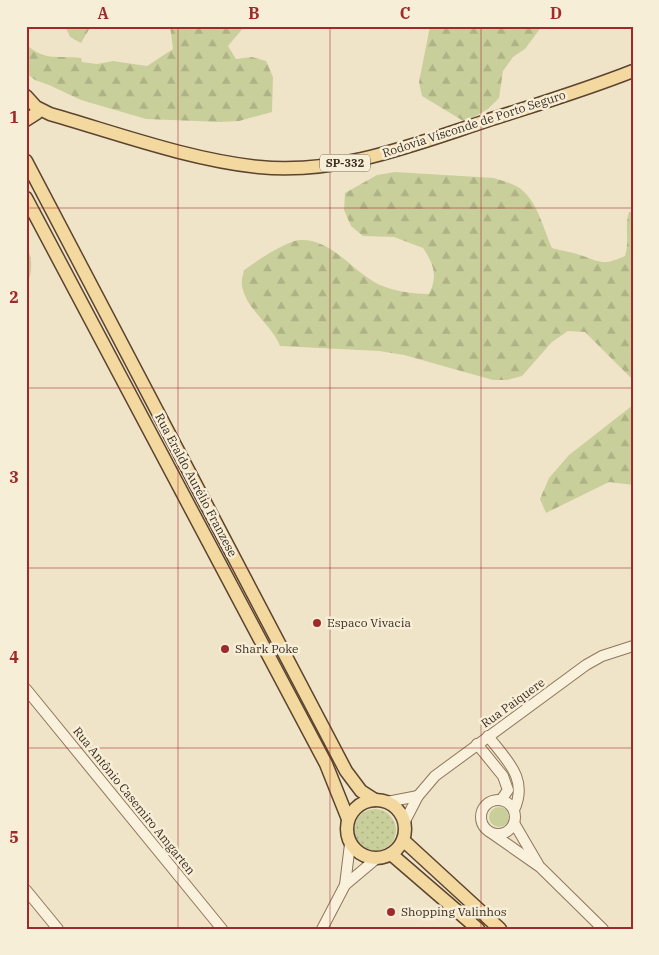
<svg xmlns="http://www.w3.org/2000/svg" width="659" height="955" font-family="'IBM Plex Serif',serif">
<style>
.grass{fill:url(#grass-dots)}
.forest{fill:url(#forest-firs)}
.garden{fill:#c9cf9b}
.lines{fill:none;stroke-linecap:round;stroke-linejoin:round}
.minor-casing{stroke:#8d765c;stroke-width:12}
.major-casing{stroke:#5b4430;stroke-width:15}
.minor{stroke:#faf1dc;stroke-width:10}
.major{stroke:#f3d9a0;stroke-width:12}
.grid{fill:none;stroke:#9e2a2b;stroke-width:1;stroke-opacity:0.55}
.poi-dot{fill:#9e2a2b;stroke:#f7eed8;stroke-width:2}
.labels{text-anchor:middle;stroke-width:5;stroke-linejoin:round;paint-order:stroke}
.shield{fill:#f7eed8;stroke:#756857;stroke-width:1}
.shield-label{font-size:11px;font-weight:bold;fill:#3d2e20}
.street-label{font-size:12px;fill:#3d2e20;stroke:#f7eed8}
.poi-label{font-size:12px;fill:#3d2e20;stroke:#f7eed8;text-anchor:start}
.neatline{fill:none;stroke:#9e2a2b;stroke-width:2}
.grid-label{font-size:16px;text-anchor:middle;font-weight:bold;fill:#9e2a2b}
</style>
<defs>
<pattern id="grass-dots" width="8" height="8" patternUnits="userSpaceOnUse" patternTransform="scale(1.25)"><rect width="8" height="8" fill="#c9cf9b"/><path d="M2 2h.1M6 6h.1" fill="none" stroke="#aeb285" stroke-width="1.8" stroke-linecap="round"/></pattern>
<pattern id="forest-firs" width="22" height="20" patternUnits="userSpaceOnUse" patternTransform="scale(1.25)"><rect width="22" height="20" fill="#c9cf9b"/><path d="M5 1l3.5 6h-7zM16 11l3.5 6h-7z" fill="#aeb285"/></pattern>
</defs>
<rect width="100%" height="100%" fill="#f0e4c8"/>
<circle class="grass" cx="375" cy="830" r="21"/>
<g class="forest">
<path d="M 65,26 L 91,26 L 81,43 L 70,37 Z"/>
<path d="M 170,26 L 245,26 L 228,46 L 236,59 L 252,57 L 266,61 L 273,77 L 272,112 L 239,121 L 221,122 L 146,119 L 81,100 L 49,85 L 35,80 L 26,73 L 26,44 C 45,62 57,55 81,58 L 82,62 L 97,64 L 113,61 L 147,66 L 173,49 Z"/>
<path d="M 430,26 L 542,26 L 525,49 L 513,57 L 503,71 L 499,98 L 488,109 L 465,122 L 422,96 L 419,82 Z"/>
<path d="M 395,172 L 494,178 C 503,181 516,184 523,191 C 538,204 544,230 552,248 C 562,251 573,252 583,256 C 602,263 605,265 625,256 C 630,239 624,229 629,212 L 633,212 L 633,380 L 585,332 L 568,331 L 552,342 L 522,376 L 507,380 L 493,380 L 404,355 L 379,351 L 280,346 C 272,324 246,310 242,286 C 241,281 243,275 244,270 C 255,262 287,240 301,240 C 332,239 354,273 380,285 C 394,291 413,294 429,294 C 438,275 434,265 423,248 L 394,237 L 363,236 L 351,226 L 344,210 L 345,193 L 377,175 Z"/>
<path d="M 26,244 C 33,260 33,272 26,287 Z"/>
<path d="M 633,405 L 633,485 L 609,482 L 546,513 L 540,499 L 549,478 L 569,455 Z"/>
</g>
<circle class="garden" cx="499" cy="817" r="10"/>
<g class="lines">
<g class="minor-casing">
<g id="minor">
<path d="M 26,689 L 222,929"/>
<path d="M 488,736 C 506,760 529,778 514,810"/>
<path d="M 477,744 L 503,776 L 508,790 L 501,800"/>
<circle cx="498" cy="817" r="17"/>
<path d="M 387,802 L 418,796"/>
<path d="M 404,823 L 418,796 L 435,776 L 586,665 L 602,656 L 633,646"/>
<path d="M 514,823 L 538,864"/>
<path d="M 490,832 L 540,867 L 603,929"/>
<path d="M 345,885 L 376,859"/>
<path d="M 26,890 L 58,929"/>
<path d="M 322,929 L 345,885 L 350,844"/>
</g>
</g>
<g class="major-casing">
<g id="major">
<path d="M 26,96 L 36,107 L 50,114 C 116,133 190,160 259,167 C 337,175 413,145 486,121 C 535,105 585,90 633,71"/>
<path d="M 26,120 L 37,113"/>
<path d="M 26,161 L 346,771 L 361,791 L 375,800"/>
<path d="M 26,198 L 326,764 L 348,819"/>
<circle cx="376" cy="829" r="29"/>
<path d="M 403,840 L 500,929"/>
<path d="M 391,854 L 478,929"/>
</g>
</g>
<use href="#minor" class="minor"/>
<use href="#major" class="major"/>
</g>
<path class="grid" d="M 178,26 L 178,929M 330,26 L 330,929M 481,26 L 481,929M 26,208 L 633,208M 26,388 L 633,388M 26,568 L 633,568M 26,748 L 633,748"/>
<g class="poi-dot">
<circle cx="317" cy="623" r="5"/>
<circle cx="225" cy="649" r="5"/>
<circle cx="391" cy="912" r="5"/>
</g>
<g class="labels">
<rect class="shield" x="320" y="154.5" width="50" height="17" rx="4"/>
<g class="shield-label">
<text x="345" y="167">SP-332</text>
</g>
<g class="street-label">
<text transform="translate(474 124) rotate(-18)" y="4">Rodovia Visconde de Porto Seguro</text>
<text transform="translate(196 485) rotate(62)" y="4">Rua Eraldo Aurélio Franzese</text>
<text transform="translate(513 703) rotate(-36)" y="4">Rua Paiquere</text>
<text transform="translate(134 801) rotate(51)" y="4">Rua Antônio Casemiro Amgarten</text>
</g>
<g class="poi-label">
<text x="327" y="627">Espaco Vivacia</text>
<text x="235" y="653">Shark Poke</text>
<text x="401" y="916">Shopping Valinhos</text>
</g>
</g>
<rect width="659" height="955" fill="none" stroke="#f7eed8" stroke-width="55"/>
<rect x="28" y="28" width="604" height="900" class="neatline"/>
<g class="grid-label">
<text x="103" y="19">A</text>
<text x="254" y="19">B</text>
<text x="405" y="19">C</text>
<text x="556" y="19">D</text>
<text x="14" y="123">1</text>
<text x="14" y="303">2</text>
<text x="14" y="483">3</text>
<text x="14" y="663">4</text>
<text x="14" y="843">5</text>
</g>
</svg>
